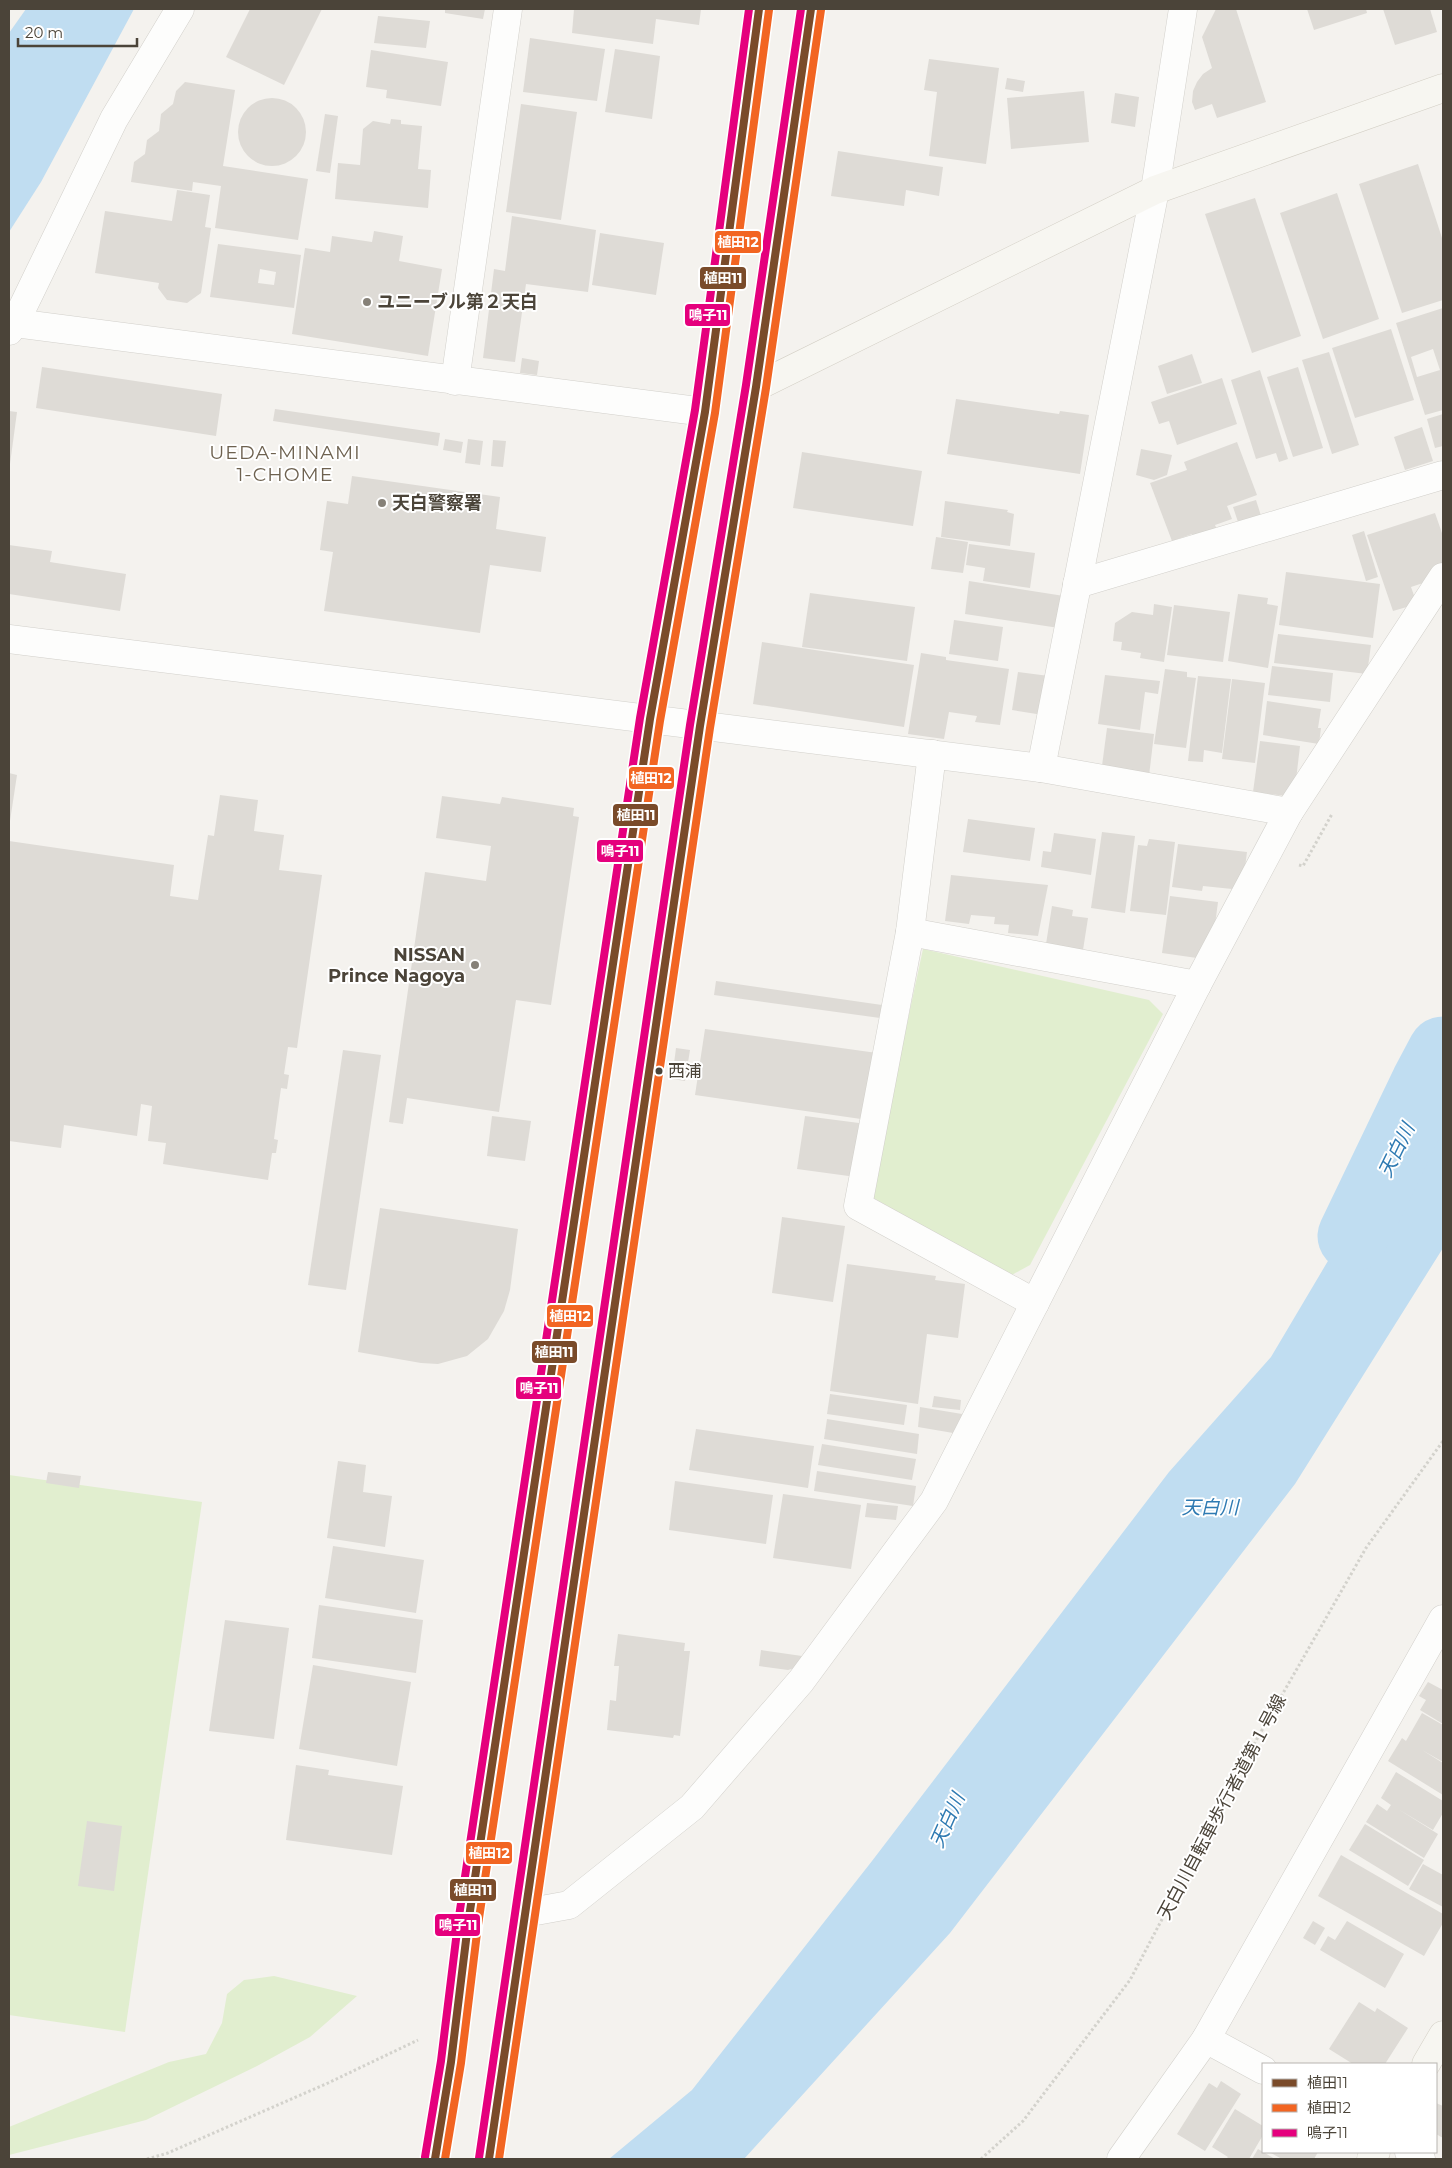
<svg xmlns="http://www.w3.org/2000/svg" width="1452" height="2168" font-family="Montserrat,'Noto Sans JP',sans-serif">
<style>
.green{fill:#e1eecf}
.water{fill:#c0ddf1}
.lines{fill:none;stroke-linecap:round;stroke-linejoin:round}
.river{stroke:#c0ddf1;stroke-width:71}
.building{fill:#dedbd6;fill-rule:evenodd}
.street-casing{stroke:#d2d0cb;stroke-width:29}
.secondary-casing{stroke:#d3cfc5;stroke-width:29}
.primary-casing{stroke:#d6cebb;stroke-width:29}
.path{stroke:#d3d2cc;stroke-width:3;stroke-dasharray:2.5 2.5;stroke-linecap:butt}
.street{stroke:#fdfdfc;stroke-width:28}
.secondary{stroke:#f7f6f1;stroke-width:28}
.primary{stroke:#f2efe6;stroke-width:28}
.bus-1-casing{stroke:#fff;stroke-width:11}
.bus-2-casing{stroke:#fff;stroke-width:11}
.bus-3-casing{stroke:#fff;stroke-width:11}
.bus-1{stroke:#7a4b2a;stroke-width:8}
.bus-2{stroke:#f26522;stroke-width:8}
.bus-3{stroke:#e5007d;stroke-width:8}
.poi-dot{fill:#868178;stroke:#fff;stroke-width:2}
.bus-dot{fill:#4b4439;stroke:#fff;stroke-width:2}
.labels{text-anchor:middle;stroke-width:4;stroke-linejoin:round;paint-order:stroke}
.bus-label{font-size:17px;fill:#4b4439;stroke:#fff;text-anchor:start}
.poi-label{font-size:18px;font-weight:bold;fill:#4b4439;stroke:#fff;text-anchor:start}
.street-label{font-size:18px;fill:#4b4439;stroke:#fff}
.neighbourhood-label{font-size:19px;letter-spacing:1px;fill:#6e6250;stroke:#fff}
.water-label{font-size:19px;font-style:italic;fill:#2e7ab2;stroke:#fff}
.line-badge{stroke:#fff;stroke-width:2}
.badge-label{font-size:14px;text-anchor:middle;font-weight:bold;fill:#fff}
</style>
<rect width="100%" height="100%" fill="#f4f2ee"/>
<g class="green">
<path d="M 923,949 L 1149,1000 L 1163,1014 L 1030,1265 L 1010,1276 L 870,1196 Z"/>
<path d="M 9,1475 L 202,1502 L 125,2032 L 9,2015 Z"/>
<path d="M 274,1976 L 357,1996 L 310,2037 L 257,2066 L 146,2120 L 9,2155 L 9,2127 L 169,2062 L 206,2054 L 222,2023 L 227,1994 L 244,1980 Z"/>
</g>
<g class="water">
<path d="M 26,9 L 134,9 L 41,182 L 9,232 L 9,33 Z"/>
<path d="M 1443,1067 L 1443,1248 L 1295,1484 L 950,1933 L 744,2159 L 609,2159 L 692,2090 L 872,1861 L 1169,1472 L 1271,1357 Z"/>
</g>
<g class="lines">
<path class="river" d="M 1353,1236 L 1426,1084 L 1443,1052"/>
</g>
<g class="building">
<path d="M 250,9 L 322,9 L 284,85 L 226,57 Z"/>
<path d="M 445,9 L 485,9 L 483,19 L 445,13 Z"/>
<path d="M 574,9 L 701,9 L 699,25 L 656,19 L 653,44 L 572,33 Z"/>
<path d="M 1216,9 L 1236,9 L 1266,102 L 1217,118 L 1212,104 L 1195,110 L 1192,102 L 1193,91 L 1197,82 L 1203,74 L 1212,68 L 1202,37 Z"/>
<path d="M 1307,9 L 1366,9 L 1367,13 L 1314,30 Z"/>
<path d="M 1383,9 L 1430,9 L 1437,32 L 1395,45 Z"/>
<path d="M 378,16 L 430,21 L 426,48 L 374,43 Z"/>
<path d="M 530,38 L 605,49 L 597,101 L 523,92 Z"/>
<path d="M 615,49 L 660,56 L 652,119 L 605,112 Z"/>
<path d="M 371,50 L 448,62 L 441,106 L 386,98 L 387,90 L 366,87 Z"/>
<path d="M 929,59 L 999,68 L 986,164 L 929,156 L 937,92 L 924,90 Z"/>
<path d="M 1007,78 L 1025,81 L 1023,92 L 1005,89 Z"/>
<path d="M 185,82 L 235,90 L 223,166 L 308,179 L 298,240 L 215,228 L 221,186 L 193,182 L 192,191 L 131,182 L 134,162 L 145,154 L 147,140 L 159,131 L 161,114 L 173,104 L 176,91 Z"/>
<path d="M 1084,91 L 1089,142 L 1011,149 L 1007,98 Z"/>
<path d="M 1115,93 L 1139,97 L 1135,127 L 1111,123 Z"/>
<circle cx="272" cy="132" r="34"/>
<path d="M 521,104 L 577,112 L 561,220 L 506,212 Z"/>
<path d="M 325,114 L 338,116 L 330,173 L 316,171 Z"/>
<path d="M 391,119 L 401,120 L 401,124 L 422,126 L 418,169 L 431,170 L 428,208 L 335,199 L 338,163 L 360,165 L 363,129 L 373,121 L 390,124 Z"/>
<path d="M 838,151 L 943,167 L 939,196 L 906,190 L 904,206 L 831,196 Z"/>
<path d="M 1418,164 L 1443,241 L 1443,300 L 1402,313 L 1359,184 Z"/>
<path d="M 177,190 L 210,195 L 205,227 L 211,228 L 201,293 L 187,303 L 167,300 L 158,288 L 159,283 L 95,273 L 105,211 L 172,221 Z"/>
<path d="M 1337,193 L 1379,319 L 1323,339 L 1280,213 Z"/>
<path d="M 1255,198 L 1301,336 L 1252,353 L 1205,214 Z"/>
<path d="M 512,216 L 596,230 L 588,292 L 526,284 L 515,362 L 483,358 L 494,269 L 505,271 Z"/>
<path d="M 374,231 L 403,236 L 399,261 L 442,269 L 428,356 L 292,334 L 305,248 L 330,252 L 332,236 L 372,242 Z"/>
<path d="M 600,233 L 664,243 L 656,295 L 592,285 Z"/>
<path d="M 218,244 L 301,255 L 294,308 L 210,297 ZM 260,269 L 276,272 L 274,285 L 258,283 Z"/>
<path d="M 1443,308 L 1443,410 L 1425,415 L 1396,323 ZM 1433,349 L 1440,370 L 1417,377 L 1411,357 Z"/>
<path d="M 1391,329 L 1414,400 L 1355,418 L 1332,348 Z"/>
<path d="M 1329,352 L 1359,445 L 1332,454 L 1302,360 Z"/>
<path d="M 1192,354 L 1202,383 L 1167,394 L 1158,366 Z"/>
<path d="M 522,358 L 539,361 L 537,375 L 520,373 Z"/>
<path d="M 42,367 L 222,394 L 216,436 L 36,408 Z"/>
<path d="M 1298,367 L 1323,448 L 1293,457 L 1267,377 Z"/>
<path d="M 1260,370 L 1288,459 L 1279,462 L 1276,453 L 1256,459 L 1231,380 Z"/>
<path d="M 1222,378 L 1237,424 L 1177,445 L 1169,421 L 1159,424 L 1151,402 Z"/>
<path d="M 956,399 L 1059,414 L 1060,411 L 1089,415 L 1080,474 L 947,454 Z"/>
<path d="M 275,409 L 440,433 L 438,446 L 273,421 Z"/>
<path d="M 9,411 L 17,412 L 10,464 L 9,464 Z"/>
<path d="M 1443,414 L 1443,446 L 1435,448 L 1427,419 Z"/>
<path d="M 1422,427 L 1433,461 L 1405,470 L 1394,437 Z"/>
<path d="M 445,439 L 463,442 L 461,453 L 443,450 Z"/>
<path d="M 468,439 L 483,441 L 480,465 L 465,463 Z"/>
<path d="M 493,440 L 506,441 L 503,467 L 491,466 Z"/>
<path d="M 1237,442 L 1257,495 L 1227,506 L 1232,519 L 1215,525 L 1219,535 L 1196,544 L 1192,534 L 1172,541 L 1150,483 L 1187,470 L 1184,462 Z"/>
<path d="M 1141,449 L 1172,455 L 1167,475 L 1154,480 L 1136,475 Z"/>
<path d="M 802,452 L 922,471 L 913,526 L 793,508 Z"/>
<path d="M 352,476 L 500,497 L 496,529 L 546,537 L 541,572 L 490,565 L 480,633 L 324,611 L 333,552 L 320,550 L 327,501 L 348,504 Z"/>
<path d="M 1256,500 L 1263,522 L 1241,531 L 1233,507 Z"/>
<path d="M 945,501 L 1008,510 L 1007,512 L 1014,514 L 1010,546 L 941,537 Z"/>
<path d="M 1435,513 L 1443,536 L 1443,566 L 1432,580 L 1411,587 L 1417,604 L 1393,611 L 1367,535 Z"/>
<path d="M 1364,531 L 1378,577 L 1366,581 L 1352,535 Z"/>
<path d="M 936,537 L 968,542 L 963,573 L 931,569 Z"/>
<path d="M 969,544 L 1035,553 L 1030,588 L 983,581 L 985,568 L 966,565 Z"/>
<path d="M 9,545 L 52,551 L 50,562 L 126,574 L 120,611 L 9,594 Z"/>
<path d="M 1286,572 L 1380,584 L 1373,638 L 1279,625 Z"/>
<path d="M 969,581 L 1064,596 L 1059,628 L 965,614 Z"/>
<path d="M 810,593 L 915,607 L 907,661 L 802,647 Z"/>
<path d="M 1238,594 L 1268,598 L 1267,604 L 1278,606 L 1268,668 L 1228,661 Z"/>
<path d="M 1154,604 L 1172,607 L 1164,662 L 1140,658 L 1141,653 L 1121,650 L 1122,642 L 1113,641 L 1115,623 L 1132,612 L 1153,615 Z"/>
<path d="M 1174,605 L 1230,612 L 1223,662 L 1167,655 Z"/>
<path d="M 954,620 L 1003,627 L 998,661 L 949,654 Z"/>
<path d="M 1278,634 L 1371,645 L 1367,674 L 1274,663 Z"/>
<path d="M 762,642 L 914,665 L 904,727 L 753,704 Z"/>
<path d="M 921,653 L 946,657 L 946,660 L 1009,669 L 1000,725 L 975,722 L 977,716 L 949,712 L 944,739 L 908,734 Z"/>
<path d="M 1272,666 L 1333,673 L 1330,702 L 1268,695 Z"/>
<path d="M 1165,669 L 1187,672 L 1187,677 L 1196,678 L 1186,748 L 1154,744 Z"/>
<path d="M 1018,672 L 1049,676 L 1043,715 L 1012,710 Z"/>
<path d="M 1105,675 L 1160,681 L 1158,694 L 1145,692 L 1140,730 L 1098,724 Z"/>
<path d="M 1198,676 L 1231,679 L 1222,753 L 1204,750 L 1203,762 L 1188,761 Z"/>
<path d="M 1232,679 L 1265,683 L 1255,763 L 1222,759 Z"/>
<path d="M 1267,701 L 1321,709 L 1318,728 L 1321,728 L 1319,744 L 1263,735 Z"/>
<path d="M 1107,728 L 1154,734 L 1149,776 L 1102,766 Z"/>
<path d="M 1260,741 L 1300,746 L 1294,797 L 1253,792 Z"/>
<path d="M 9,773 L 17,775 L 10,821 L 9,821 Z"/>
<path d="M 220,795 L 258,800 L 254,831 L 284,835 L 279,870 L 322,875 L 297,1048 L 288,1047 L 284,1074 L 289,1075 L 287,1089 L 281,1088 L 274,1139 L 278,1140 L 276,1153 L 272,1153 L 268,1180 L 163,1164 L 166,1143 L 148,1141 L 152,1106 L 141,1104 L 137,1136 L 64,1125 L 61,1148 L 9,1141 L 9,841 L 174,865 L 170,896 L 198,900 L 208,835 L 214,836 Z"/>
<path d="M 442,796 L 500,804 L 502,797 L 574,808 L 573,816 L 579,817 L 551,1005 L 516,1000 L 499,1112 L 407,1098 L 403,1124 L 389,1122 L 425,872 L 486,881 L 491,846 L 436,838 Z"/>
<path d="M 968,819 L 1035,828 L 1030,861 L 963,852 Z"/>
<path d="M 1102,832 L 1135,836 L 1125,913 L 1091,908 Z"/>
<path d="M 1054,833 L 1096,839 L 1091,875 L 1041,867 L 1043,851 L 1051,852 Z"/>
<path d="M 1149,839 L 1175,842 L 1166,915 L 1130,911 L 1138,845 L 1147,846 Z"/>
<path d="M 1178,844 L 1247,852 L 1242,890 L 1203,886 L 1202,891 L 1172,887 Z"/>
<path d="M 951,875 L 1048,885 L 1038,936 L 1008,933 L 1009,925 L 994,924 L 995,917 L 971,915 L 969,924 L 945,921 Z"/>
<path d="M 1170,896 L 1218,902 L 1213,940 L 1204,959 L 1162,953 Z"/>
<path d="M 1052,906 L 1073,910 L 1072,916 L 1088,918 L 1083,950 L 1046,944 Z"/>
<path d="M 716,981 L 882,1005 L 880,1018 L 714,995 Z"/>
<path d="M 705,1029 L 877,1053 L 868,1120 L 695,1095 Z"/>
<path d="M 676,1048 L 690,1050 L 685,1081 L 672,1079 Z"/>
<path d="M 343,1050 L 381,1055 L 346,1290 L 308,1285 Z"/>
<path d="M 492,1116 L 531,1121 L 525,1161 L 487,1156 Z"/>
<path d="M 805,1116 L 859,1123 L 858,1133 L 862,1134 L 856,1177 L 797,1169 Z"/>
<path d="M 380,1208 L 518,1229 L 510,1290 L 504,1311 L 488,1339 L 467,1356 L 438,1364 L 421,1363 L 358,1352 Z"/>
<path d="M 782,1217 L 845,1226 L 833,1302 L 772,1293 Z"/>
<path d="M 847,1264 L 936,1276 L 935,1280 L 965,1284 L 958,1338 L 927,1334 L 918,1404 L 830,1391 Z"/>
<path d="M 830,1394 L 907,1405 L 904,1425 L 827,1414 Z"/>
<path d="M 934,1396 L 961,1400 L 960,1410 L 932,1407 Z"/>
<path d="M 920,1407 L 962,1414 L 959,1434 L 918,1427 Z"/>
<path d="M 827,1419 L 919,1434 L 917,1454 L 824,1439 Z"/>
<path d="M 696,1429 L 814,1446 L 808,1488 L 689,1470 Z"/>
<path d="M 822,1444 L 916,1459 L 912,1480 L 818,1465 Z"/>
<path d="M 338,1461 L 366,1465 L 363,1492 L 392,1496 L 385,1547 L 327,1538 Z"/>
<path d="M 817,1471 L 916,1486 L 913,1506 L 814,1491 Z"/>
<path d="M 48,1472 L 81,1476 L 79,1488 L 46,1483 Z"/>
<path d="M 675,1481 L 773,1495 L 766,1544 L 669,1530 Z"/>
<path d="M 783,1494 L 861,1505 L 851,1569 L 773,1558 Z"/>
<path d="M 867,1503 L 898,1506 L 896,1520 L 865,1517 Z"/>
<path d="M 333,1546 L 424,1560 L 416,1613 L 325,1598 Z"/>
<path d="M 319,1605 L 423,1620 L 416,1673 L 312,1658 Z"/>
<path d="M 225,1620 L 289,1628 L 274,1739 L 209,1731 Z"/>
<path d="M 618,1634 L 685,1643 L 684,1651 L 690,1651 L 680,1736 L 674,1735 L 673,1738 L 607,1730 L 610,1700 L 616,1701 L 619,1666 L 614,1666 Z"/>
<path d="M 761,1650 L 802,1656 L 801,1666 L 788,1670 L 759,1666 Z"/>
<path d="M 313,1665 L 411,1682 L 397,1766 L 299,1749 Z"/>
<path d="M 1428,1682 L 1443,1690 L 1443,1724 L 1420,1710 L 1426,1700 L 1419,1696 Z"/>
<path d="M 1422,1713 L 1443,1725 L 1443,1762 L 1422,1750 L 1443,1763 L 1443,1795 L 1388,1761 L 1402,1738 L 1406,1741 Z"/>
<path d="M 296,1765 L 329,1770 L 328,1775 L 403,1786 L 392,1855 L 286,1840 Z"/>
<path d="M 1396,1772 L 1443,1801 L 1443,1813 L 1433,1830 L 1398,1809 L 1438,1834 L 1424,1858 L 1366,1822 L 1377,1804 L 1387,1811 L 1391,1805 L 1381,1798 Z"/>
<path d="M 87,1821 L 122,1826 L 114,1891 L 78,1886 Z"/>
<path d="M 1365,1824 L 1424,1860 L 1408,1886 L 1349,1850 Z"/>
<path d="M 1341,1855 L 1443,1914 L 1443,1923 L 1424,1956 L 1318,1896 Z"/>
<path d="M 1423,1864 L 1443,1875 L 1443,1907 L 1409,1889 Z"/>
<path d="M 1313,1921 L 1325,1928 L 1315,1945 L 1303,1938 Z"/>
<path d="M 1347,1921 L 1404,1954 L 1385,1988 L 1320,1950 L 1328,1936 L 1335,1940 Z"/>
<path d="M 1359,2002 L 1375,2012 L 1377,2008 L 1408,2028 L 1385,2064 L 1353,2064 L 1329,2049 Z"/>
<path d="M 1221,2081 L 1241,2094 L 1205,2151 L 1177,2134 L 1209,2083 L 1217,2088 Z"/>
<path d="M 1436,2103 L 1443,2106 L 1443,2138 L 1436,2134 Z"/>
<path d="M 1235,2109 L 1263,2126 L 1263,2135 L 1249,2159 L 1226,2159 L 1228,2157 L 1212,2147 Z"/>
<path d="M 1258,2149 L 1275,2159 L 1252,2159 Z"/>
<path d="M 1269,2152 L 1318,2152 L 1314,2159 L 1282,2159 Z"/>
</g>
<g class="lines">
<g class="street-casing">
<g id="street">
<path d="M 15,323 L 705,412"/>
<path d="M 9,331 L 15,323 L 114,119 L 180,9"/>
<path d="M 455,381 L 508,9"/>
<path d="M 1077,584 L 1443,475"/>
<path d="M 9,639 L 1041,768 L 1289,812"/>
<path d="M 932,754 L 910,932 L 858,1206 L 1035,1303"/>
<path d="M 1041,768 L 1155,190 L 1183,9"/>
<path d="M 910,932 L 1197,985"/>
<path d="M 525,1913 L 569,1905 L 692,1807 L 801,1681 L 934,1501 L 1197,985 L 1289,812 L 1443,577"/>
<path d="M 1206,2039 L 1263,2070"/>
<path d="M 1409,2152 L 1421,2159"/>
<path d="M 1121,2159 L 1206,2039 L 1443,1619"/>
</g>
</g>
<g class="secondary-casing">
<g id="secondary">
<path d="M 756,387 L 1155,190 L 1443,88"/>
<path d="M 1426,2064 L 1443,2035"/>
<path d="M 1371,2159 L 1376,2152"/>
</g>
</g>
<g class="primary-casing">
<g id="primary">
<path d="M 435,2159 L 451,2062 L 468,1924 L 650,719 L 705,412 L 759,9"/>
<path d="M 489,2159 L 700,726 L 756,387 L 811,9"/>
</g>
</g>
<g class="path">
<path d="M 1299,865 L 1303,866 L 1332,814"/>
<path d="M 147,2159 L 168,2153 L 328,2083 L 418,2040"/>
<path d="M 981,2159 L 1023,2121 L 1130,1980 L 1258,1737 L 1366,1548 L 1443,1441"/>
</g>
<use href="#street" class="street"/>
<use href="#secondary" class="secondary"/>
<use href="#primary" class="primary"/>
<g class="bus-1-casing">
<g id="bus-1">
<path d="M 435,2159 L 451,2062 L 468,1924 L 650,719 L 705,412 L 759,9"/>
<path d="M 489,2159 L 700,726 L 756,387 L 811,9"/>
</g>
</g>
<g class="bus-2-casing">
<g id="bus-2">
<path d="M 445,2159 L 461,2063 L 478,1925 L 660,721 L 715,413 L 769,10"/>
<path d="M 499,2159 L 710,728 L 766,388 L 821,10"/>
</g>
</g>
<g class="bus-3-casing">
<g id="bus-3">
<path d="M 425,2157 L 441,2061 L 458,1923 L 640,718 L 695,410 L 749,9"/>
<path d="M 479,2158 L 690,725 L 746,385 L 801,9"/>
</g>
</g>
<use href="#bus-1" class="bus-1"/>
<use href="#bus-2" class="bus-2"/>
<use href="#bus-3" class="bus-3"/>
</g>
<g class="poi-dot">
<circle cx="367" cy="302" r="5"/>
<circle cx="382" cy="503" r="5"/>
<circle cx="475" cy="965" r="5"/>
</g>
<circle class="bus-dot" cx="659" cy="1071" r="4.5"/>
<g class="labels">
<g class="bus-label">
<text x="668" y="1077">西浦</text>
</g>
<g class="poi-label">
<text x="377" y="308">ユニーブル第２天白</text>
<text x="392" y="509">天白警察署</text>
<text x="465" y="961" text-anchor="end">NISSAN<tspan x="465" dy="21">Prince Nagoya</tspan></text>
</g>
<g class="street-label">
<text transform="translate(1222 1807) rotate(-62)" y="6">天白川自転車歩行者道第１号線</text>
</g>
<g class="neighbourhood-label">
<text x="285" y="459">UEDA-MINAMI<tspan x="285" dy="22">1-CHOME</tspan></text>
</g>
<g class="water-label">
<text transform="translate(1396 1150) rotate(-64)" y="7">天白川</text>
<text x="1210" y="1514">天白川</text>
<text transform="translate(947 1820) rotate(-66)" y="7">天白川</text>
</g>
</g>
<g class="line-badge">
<rect x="714" y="230" width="48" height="24" rx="5" fill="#f26522"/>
<rect x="699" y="266" width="48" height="24" rx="5" fill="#7a4b2a"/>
<rect x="684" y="303" width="47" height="24" rx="5" fill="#e5007d"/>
<rect x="628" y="766" width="47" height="24" rx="5" fill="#f26522"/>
<rect x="612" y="803" width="47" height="24" rx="5" fill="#7a4b2a"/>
<rect x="596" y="839" width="48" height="24" rx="5" fill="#e5007d"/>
<rect x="546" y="1304" width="48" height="24" rx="5" fill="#f26522"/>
<rect x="531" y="1340" width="47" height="24" rx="5" fill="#7a4b2a"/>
<rect x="515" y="1376" width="47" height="24" rx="5" fill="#e5007d"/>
<rect x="465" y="1841" width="48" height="24" rx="5" fill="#f26522"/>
<rect x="449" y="1878" width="48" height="24" rx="5" fill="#7a4b2a"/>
<rect x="434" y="1913" width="47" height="24" rx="5" fill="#e5007d"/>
</g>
<g class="badge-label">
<text x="738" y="247">植田12</text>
<text x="723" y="283">植田11</text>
<text x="708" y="320">鳴子11</text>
<text x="651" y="783">植田12</text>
<text x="636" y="820">植田11</text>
<text x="620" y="856">鳴子11</text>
<text x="570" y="1321">植田12</text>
<text x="554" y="1357">植田11</text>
<text x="539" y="1393">鳴子11</text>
<text x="489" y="1858">植田12</text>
<text x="473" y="1895">植田11</text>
<text x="458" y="1930">鳴子11</text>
</g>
<rect width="1452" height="2168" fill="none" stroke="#4b4439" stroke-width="20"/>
<rect x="1262" y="2063" width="175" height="90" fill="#ffffff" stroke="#b7b4b0"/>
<rect x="1272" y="2079" width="25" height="8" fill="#7a4b2a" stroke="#b7b4b0"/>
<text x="1307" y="2088" font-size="15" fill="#4b4439">植田11</text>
<rect x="1272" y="2104" width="25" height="8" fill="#f26522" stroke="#b7b4b0"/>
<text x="1307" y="2113" font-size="15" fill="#4b4439">植田12</text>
<rect x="1272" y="2129" width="25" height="8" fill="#e5007d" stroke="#b7b4b0"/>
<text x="1307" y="2138" font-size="15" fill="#4b4439">鳴子11</text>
<path d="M18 38v8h119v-8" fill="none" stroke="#4b4439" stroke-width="2.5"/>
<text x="25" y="38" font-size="15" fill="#4b4439" stroke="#ffffff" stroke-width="4" paint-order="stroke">20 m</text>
</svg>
